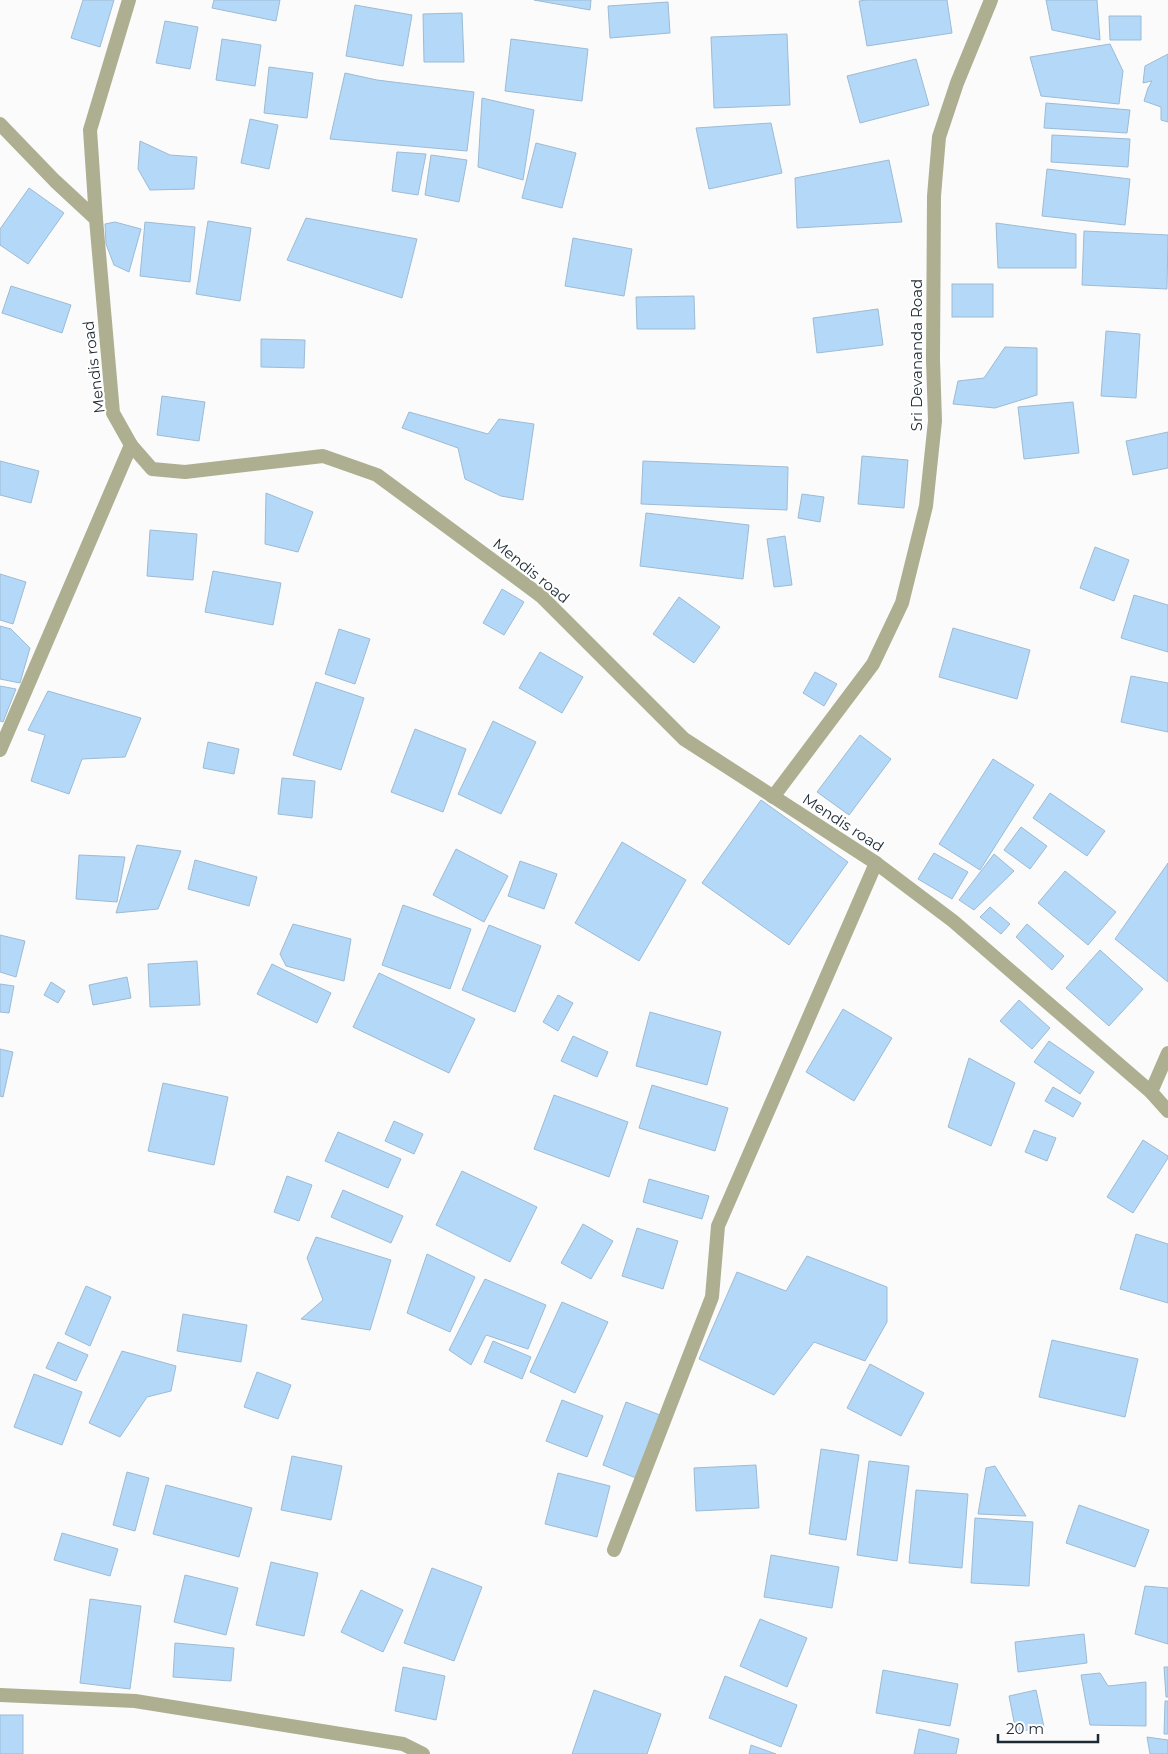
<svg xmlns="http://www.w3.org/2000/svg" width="1168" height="1754" font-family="Montserrat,sans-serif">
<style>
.building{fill:#b4d8f7;stroke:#9dbbd5}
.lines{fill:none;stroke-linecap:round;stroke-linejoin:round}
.minor{stroke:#adaf90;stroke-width:14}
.tertiary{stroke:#adaf90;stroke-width:14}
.labels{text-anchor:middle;stroke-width:4;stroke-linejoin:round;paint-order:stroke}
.street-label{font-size:15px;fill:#1d2933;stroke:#fff}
</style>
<rect width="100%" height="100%" fill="#fbfbfb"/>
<g class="building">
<path d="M 83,0 L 114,0 L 100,47 L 71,38 Z"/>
<path d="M 214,0 L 280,0 L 276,21 L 212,8 Z"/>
<path d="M 534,0 L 591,0 L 590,10 Z"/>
<path d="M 867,0 L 947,0 L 952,33 L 867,46 L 859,1 Z"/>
<path d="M 1046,0 L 1097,0 L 1100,40 L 1052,30 Z"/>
<path d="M 668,2 L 670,33 L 610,38 L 608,6 Z"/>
<path d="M 355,5 L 412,15 L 403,66 L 346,56 Z"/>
<path d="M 462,13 L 464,62 L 424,62 L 423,14 Z"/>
<path d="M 1109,16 L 1141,16 L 1141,40 L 1110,40 Z"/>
<path d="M 165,21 L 198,27 L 190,69 L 156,63 Z"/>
<path d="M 787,34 L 790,105 L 714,108 L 711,37 Z"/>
<path d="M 222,39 L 261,45 L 255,86 L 216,80 Z"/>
<path d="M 511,39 L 588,49 L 582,101 L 505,91 Z"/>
<path d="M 1110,44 L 1123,71 L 1119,104 L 1041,96 L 1030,57 Z"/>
<path d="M 1168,54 L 1168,122 L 1161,120 L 1161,107 L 1144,101 L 1148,88 L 1152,81 L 1143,83 L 1145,66 Z"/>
<path d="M 916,59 L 929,105 L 860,123 L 847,76 Z"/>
<path d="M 269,67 L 313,73 L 307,118 L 264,113 Z"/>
<path d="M 345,73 L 377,80 L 474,92 L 467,151 L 330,139 Z"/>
<path d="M 482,98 L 534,110 L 523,180 L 478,167 Z"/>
<path d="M 1046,103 L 1130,110 L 1127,133 L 1044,128 Z"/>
<path d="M 250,119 L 278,125 L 269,169 L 241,163 Z"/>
<path d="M 771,123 L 782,173 L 709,189 L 696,128 Z"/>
<path d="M 1052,135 L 1130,139 L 1128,167 L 1051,162 Z"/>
<path d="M 140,141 L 170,155 L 197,157 L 194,189 L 150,190 L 138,169 Z"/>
<path d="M 536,143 L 576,153 L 562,208 L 522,198 Z"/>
<path d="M 397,152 L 426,154 L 418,195 L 392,191 Z"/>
<path d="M 431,155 L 467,160 L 459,202 L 425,195 Z"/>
<path d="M 889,160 L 902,222 L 797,228 L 795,178 Z"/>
<path d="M 1047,169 L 1130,179 L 1125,225 L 1042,216 Z"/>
<path d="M 29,188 L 64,213 L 28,264 L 0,245 L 0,229 Z"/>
<path d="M 306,218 L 417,239 L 402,298 L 287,260 Z"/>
<path d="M 208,221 L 251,228 L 240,301 L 196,294 Z"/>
<path d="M 115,222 L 141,229 L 129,272 L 114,265 L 106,244 L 105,224 Z"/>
<path d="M 145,222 L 195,227 L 190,282 L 140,276 Z"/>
<path d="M 996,223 L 1076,234 L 1076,268 L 998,268 Z"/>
<path d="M 1084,231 L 1168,235 L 1167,289 L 1082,285 Z"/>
<path d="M 573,238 L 632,249 L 624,296 L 565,286 Z"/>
<rect x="952" y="284" width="41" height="33"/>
<path d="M 11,286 L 71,305 L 62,333 L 2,313 Z"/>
<path d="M 694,296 L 695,329 L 637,329 L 636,297 Z"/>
<path d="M 878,309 L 883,345 L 817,353 L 813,318 Z"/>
<path d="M 1106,331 L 1140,334 L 1136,398 L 1101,396 Z"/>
<path d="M 261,339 L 305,340 L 304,368 L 261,367 Z"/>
<path d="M 1005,347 L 1037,348 L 1037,395 L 995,408 L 953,404 L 958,381 L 984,378 Z"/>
<path d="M 162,396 L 205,402 L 199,441 L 157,435 Z"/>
<path d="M 1073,402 L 1079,453 L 1024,459 L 1018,407 Z"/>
<path d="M 409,412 L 488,434 L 499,419 L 534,424 L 523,500 L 501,496 L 465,479 L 458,448 L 402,428 Z"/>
<path d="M 1168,432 L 1168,468 L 1133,475 L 1126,441 Z"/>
<path d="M 862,456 L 908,460 L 904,508 L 858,504 Z"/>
<path d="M 0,461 L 39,471 L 31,503 L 0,495 Z"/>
<path d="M 643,461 L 788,467 L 787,510 L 641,504 Z"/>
<path d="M 266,493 L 313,512 L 298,552 L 265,544 Z"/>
<path d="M 802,494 L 824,497 L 820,522 L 798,518 Z"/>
<path d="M 646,513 L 749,525 L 743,579 L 640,566 Z"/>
<path d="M 150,530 L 197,534 L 193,580 L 147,576 Z"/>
<path d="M 785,536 L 792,585 L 774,587 L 767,539 Z"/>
<path d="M 1095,547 L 1129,560 L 1114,601 L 1080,588 Z"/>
<path d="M 213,571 L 281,583 L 273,625 L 205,612 Z"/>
<path d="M 0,574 L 26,582 L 13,624 L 0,620 Z"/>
<path d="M 502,589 L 524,602 L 504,635 L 483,623 Z"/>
<path d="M 1134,595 L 1168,605 L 1168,652 L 1121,638 Z"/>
<path d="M 679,597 L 720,627 L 694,663 L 653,634 Z"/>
<path d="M 0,626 L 11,629 L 30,648 L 20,683 L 0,679 Z"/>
<path d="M 953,628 L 1030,650 L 1017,699 L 939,677 Z"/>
<path d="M 339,629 L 370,639 L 355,684 L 325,674 Z"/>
<path d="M 540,652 L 583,677 L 562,713 L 519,688 Z"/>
<path d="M 815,672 L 837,684 L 824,706 L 803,693 Z"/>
<path d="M 1131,676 L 1168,683 L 1168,732 L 1121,722 Z"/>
<path d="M 316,682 L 364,698 L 341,770 L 293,755 Z"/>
<path d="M 0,686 L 16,689 L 3,722 L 0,721 Z"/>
<path d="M 48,691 L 141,718 L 125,757 L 82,759 L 69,794 L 31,781 L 45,735 L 28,730 Z"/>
<path d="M 493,721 L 536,742 L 501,814 L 458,794 Z"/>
<path d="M 415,729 L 466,749 L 443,812 L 391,792 Z"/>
<path d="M 860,735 L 891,759 L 849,815 L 817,792 Z"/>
<path d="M 208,742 L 239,749 L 234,774 L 203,768 Z"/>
<path d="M 993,759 L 1034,785 L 980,870 L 939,844 Z"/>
<path d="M 282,778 L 315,781 L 312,818 L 278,814 Z"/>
<path d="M 1050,793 L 1105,831 L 1087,856 L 1033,818 Z"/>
<path d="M 761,800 L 848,862 L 789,945 L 702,883 Z"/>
<path d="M 1021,827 L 1047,846 L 1030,869 L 1004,850 Z"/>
<path d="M 622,842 L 686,880 L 639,961 L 575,923 Z"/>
<path d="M 137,845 L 181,851 L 158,909 L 116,913 Z"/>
<path d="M 456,849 L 508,876 L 484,922 L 433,895 Z"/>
<path d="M 934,853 L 968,872 L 952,899 L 918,879 Z"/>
<path d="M 994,854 L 1014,871 L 974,910 L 959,900 Z"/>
<path d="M 79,855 L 125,857 L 117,902 L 76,899 Z"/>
<path d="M 195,860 L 257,877 L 249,906 L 188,889 Z"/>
<path d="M 520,861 L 557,874 L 544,909 L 508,896 Z"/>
<path d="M 1168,863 L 1168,982 L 1115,939 Z"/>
<path d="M 1065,871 L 1116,912 L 1088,945 L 1038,903 Z"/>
<path d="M 403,905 L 471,929 L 450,989 L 382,965 Z"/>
<path d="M 990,907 L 1010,924 L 1001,934 L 980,917 Z"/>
<path d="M 293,924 L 351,939 L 344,981 L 286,966 L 280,954 Z"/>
<path d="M 1027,924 L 1064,956 L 1052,970 L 1016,937 Z"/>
<path d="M 489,925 L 541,946 L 515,1012 L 462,990 Z"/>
<path d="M 0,935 L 25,941 L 16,977 L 0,972 Z"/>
<path d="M 1100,950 L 1143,989 L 1109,1026 L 1066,988 Z"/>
<path d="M 197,961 L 200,1005 L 150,1007 L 148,964 Z"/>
<path d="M 272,964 L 331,993 L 317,1023 L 257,994 Z"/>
<path d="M 379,973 L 475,1019 L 449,1073 L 353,1027 Z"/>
<path d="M 127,977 L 131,998 L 93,1005 L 89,985 Z"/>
<path d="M 51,982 L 65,991 L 58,1003 L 44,995 Z"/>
<path d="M 0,984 L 14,986 L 9,1013 L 0,1012 Z"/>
<path d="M 558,995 L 573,1003 L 558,1031 L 543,1022 Z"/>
<path d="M 1019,1000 L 1050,1028 L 1032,1049 L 1000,1021 Z"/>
<path d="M 843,1009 L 892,1038 L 854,1101 L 806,1072 Z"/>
<path d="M 650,1012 L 721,1032 L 707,1085 L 636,1066 Z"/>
<path d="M 573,1036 L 608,1052 L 597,1077 L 561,1061 Z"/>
<path d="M 1049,1041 L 1094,1072 L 1080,1094 L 1034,1062 Z"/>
<path d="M 0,1049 L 13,1052 L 3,1097 L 0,1096 Z"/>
<path d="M 969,1058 L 1015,1083 L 991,1146 L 948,1127 Z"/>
<path d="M 163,1083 L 228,1097 L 214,1165 L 148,1151 Z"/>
<path d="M 652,1085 L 728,1108 L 715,1151 L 639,1128 Z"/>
<path d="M 1053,1087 L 1081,1103 L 1073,1117 L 1045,1101 Z"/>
<path d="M 554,1095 L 628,1122 L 609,1177 L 534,1149 Z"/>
<path d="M 394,1121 L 423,1134 L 414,1154 L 385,1141 Z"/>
<path d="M 1034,1130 L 1056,1138 L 1047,1161 L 1025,1152 Z"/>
<path d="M 338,1132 L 401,1159 L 388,1188 L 325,1161 Z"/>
<path d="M 1143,1140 L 1168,1156 L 1168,1158 L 1133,1213 L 1107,1197 Z"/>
<path d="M 462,1171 L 537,1207 L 510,1262 L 436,1225 Z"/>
<path d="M 287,1176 L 312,1185 L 299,1221 L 274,1212 Z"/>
<path d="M 649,1179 L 709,1196 L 702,1219 L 643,1202 Z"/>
<path d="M 343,1190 L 403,1216 L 391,1243 L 331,1217 Z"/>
<path d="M 583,1224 L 613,1241 L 591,1279 L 561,1263 Z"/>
<path d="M 637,1228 L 678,1241 L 663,1289 L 622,1276 Z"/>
<path d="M 1136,1234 L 1168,1244 L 1168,1303 L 1120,1289 Z"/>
<path d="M 316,1237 L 391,1260 L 370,1330 L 301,1319 L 323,1300 L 307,1258 Z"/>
<path d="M 427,1254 L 475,1277 L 450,1332 L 407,1313 Z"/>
<path d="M 807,1256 L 887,1287 L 887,1322 L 865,1361 L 814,1342 L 774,1395 L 699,1359 L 737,1272 L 786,1291 Z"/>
<path d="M 485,1279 L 546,1305 L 528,1349 L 486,1335 L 471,1365 L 449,1350 Z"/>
<path d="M 86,1286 L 111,1297 L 90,1346 L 65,1334 Z"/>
<path d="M 562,1302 L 608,1322 L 575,1393 L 530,1372 Z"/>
<path d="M 183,1314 L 247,1325 L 241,1362 L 177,1351 Z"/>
<path d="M 1052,1340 L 1138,1359 L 1125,1417 L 1039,1397 Z"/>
<path d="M 493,1341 L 531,1357 L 522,1379 L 484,1362 Z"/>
<path d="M 58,1342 L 88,1355 L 76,1381 L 46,1368 Z"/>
<path d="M 122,1351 L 176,1366 L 171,1391 L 147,1397 L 120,1437 L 89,1423 Z"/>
<path d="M 870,1364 L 924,1393 L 901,1436 L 847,1408 Z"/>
<path d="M 257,1372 L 291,1385 L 278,1419 L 244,1407 Z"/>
<path d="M 34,1374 L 82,1392 L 62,1445 L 14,1427 Z"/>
<path d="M 562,1400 L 603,1416 L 587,1457 L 546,1441 Z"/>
<path d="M 626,1402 L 660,1415 L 636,1478 L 603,1465 Z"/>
<path d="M 821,1449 L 859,1455 L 846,1540 L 809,1534 Z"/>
<path d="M 292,1456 L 342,1466 L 331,1520 L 281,1510 Z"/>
<path d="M 869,1461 L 909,1466 L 897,1561 L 857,1555 Z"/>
<path d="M 756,1465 L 759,1508 L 696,1511 L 694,1468 Z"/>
<path d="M 995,1466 L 1026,1516 L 978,1514 L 986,1468 Z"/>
<path d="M 127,1472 L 149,1478 L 135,1531 L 113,1525 Z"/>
<path d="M 558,1473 L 610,1486 L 597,1537 L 545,1524 Z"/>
<path d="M 166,1485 L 252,1508 L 239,1557 L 153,1534 Z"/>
<path d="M 916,1490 L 968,1494 L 962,1568 L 909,1563 Z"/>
<path d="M 1079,1505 L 1149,1530 L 1135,1567 L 1066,1543 Z"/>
<path d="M 975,1518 L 1033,1522 L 1029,1586 L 971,1583 Z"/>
<path d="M 62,1533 L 118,1549 L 110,1576 L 54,1560 Z"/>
<path d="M 771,1555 L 839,1567 L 832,1608 L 764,1597 Z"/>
<path d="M 271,1562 L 318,1573 L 304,1636 L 256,1625 Z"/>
<path d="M 432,1568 L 482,1587 L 454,1661 L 404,1643 Z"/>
<path d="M 185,1575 L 238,1588 L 226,1635 L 174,1622 Z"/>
<path d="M 1145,1586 L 1168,1588 L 1168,1644 L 1135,1634 Z"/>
<path d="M 361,1590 L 403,1610 L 383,1652 L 341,1632 Z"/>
<path d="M 90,1599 L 141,1606 L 130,1689 L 80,1683 Z"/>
<path d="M 760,1619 L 807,1638 L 787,1687 L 740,1666 Z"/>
<path d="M 1084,1634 L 1087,1663 L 1018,1672 L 1015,1642 Z"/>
<path d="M 175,1643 L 234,1648 L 231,1681 L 173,1677 Z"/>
<path d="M 403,1667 L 445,1676 L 436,1720 L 395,1711 Z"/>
<path d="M 1164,1667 L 1168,1667 L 1168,1697 L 1166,1697 Z"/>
<path d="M 883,1670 L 958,1684 L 950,1726 L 876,1713 Z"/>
<path d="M 1100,1673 L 1108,1686 L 1146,1682 L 1146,1726 L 1090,1725 L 1081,1675 Z"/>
<path d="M 725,1676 L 797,1705 L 781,1747 L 709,1718 Z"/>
<path d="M 594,1690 L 661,1714 L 647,1754 L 572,1754 Z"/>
<path d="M 1036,1690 L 1044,1727 L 1016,1732 L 1009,1696 Z"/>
<path d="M 1165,1701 L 1168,1701 L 1168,1734 L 1164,1734 Z"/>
<rect x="0" y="1715" width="23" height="39"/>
<path d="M 919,1729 L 959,1739 L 956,1754 L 914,1754 Z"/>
<path d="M 1147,1737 L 1168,1740 L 1168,1754 L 1150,1754 Z"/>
<path d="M 751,1745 L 776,1754 L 749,1754 Z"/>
</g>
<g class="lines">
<g class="minor">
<path d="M 96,219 L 90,130 L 129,0"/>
<path d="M 0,750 L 131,445"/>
<path d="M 1151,1092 L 1168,1053"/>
<path d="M 614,1550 L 712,1297 L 718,1226 L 876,863"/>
<path d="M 0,1695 L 135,1701 L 403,1744 L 423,1754"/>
</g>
<g class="tertiary">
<path d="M 0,124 L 55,181 L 96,219 L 113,413 L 131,445 L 152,469 L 185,472 L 323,456 L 377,475 L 541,596 L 684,739 L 876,863 L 953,921 L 1151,1092 L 1168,1111"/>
<path d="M 773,797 L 873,664 L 902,603 L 926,506 L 935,421 L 933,360 L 934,196 L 939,137 L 957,83 L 991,0"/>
</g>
</g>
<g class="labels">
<g class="street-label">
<text transform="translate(917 355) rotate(-90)" y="5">Sri Devananda Road</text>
<text transform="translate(94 367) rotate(-97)" y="5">Mendis road</text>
<text transform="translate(531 571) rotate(39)" y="5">Mendis road</text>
<text transform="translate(843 823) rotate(33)" y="5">Mendis road</text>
</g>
</g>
<path d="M998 1734v8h100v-8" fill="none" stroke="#1d2933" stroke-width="2.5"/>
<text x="1006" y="1734" font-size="15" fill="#1d2933" stroke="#ffffff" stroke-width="4" paint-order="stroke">20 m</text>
</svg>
